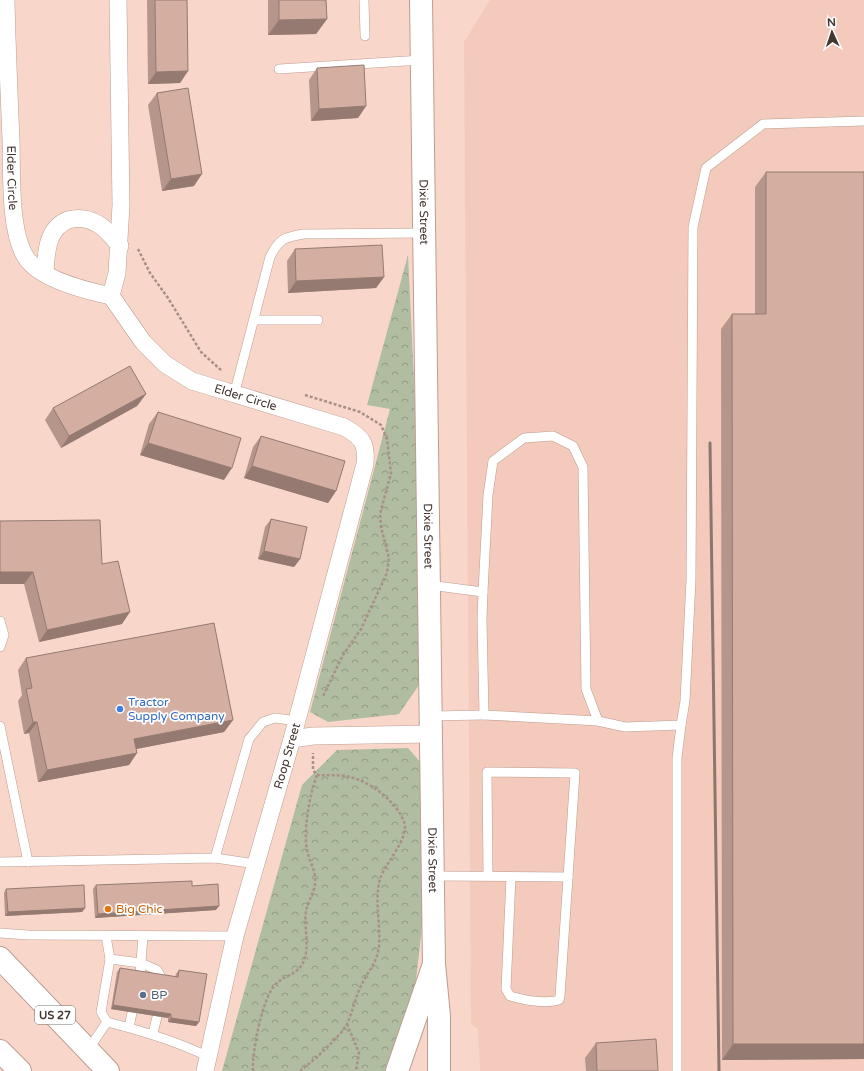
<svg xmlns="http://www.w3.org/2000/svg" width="864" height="1071" font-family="'Varela Round',sans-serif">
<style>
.built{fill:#f3cabb}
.park{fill:url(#park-crowns)}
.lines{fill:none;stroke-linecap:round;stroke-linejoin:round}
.lane-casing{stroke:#bc9d91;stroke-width:10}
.street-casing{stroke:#bc9d91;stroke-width:18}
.secondary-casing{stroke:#bc9d91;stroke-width:24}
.primary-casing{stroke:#bc9d91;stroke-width:24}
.path{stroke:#a89087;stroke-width:2.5;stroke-dasharray:3 2;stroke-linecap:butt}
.lane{stroke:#fff;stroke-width:9}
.street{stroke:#fff;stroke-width:17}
.secondary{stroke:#fff;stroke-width:22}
.primary{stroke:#fff;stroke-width:22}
.rail{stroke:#8c776f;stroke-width:3}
.wall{fill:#b6968a}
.shaded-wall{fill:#947a71}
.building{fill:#d4afa1;stroke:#947a71}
.shop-dot{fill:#3f7fe0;stroke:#fff;stroke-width:1.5}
.food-dot{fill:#e8710a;stroke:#fff;stroke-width:1.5}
.service-dot{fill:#5c6f8a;stroke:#fff;stroke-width:1.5}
.labels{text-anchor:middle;stroke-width:3.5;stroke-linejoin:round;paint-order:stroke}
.shield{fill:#fff;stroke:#7b726f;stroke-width:1}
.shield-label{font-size:11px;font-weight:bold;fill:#433631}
.street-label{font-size:12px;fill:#433631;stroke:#fff}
.shop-label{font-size:12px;fill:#366cbe;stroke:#fff;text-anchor:start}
.food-label{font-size:12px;fill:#c56008;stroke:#fff;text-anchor:start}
.service-label{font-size:12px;fill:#4e5e75;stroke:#fff;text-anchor:start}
</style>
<defs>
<pattern id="park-crowns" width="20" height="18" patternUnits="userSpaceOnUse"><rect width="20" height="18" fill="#b0bda0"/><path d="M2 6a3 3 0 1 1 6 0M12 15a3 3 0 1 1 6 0" fill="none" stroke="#919a83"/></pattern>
</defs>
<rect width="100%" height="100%" fill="#f8d7ca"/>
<path class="built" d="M 490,0 L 864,0 L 864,1071 L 480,1071 L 478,1029 L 471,1024 L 464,42 Z"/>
<g class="park">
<path d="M 408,255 L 417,444 L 419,685 L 399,714 L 328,722 L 310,712 L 390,409 L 367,405 Z"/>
<path d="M 408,748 L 421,763 L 423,919 L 415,988 L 390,1071 L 222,1071 L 302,785 L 337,750 Z"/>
</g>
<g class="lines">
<g class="lane-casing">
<g id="lane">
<path d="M 364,0 L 365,36"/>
<path d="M 279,69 L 422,60"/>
<path d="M 254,320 L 318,320"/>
<path d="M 234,395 L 270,257 C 279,239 284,237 304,234 L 424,233"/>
<path d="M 429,585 L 483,592 L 488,495 L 493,461 L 524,438 L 553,436 L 573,446 L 583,467 L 586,689 L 598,721 L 625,727 L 681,725 L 685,701 L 691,580 L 693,227 L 706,168 L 763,124 L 864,121"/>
<path d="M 483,592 L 482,620 L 484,715 L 598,721"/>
<path d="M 0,621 L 4,635 L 0,647"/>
<path d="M 431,716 L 484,715"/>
<path d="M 0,726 L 28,862"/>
<path d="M 215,858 L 249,739 L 263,722 L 275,718 L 297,721"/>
<path d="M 0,862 L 215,858 L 256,864"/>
<path d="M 433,876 L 568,877 L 575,773 L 487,772 L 488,876"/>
<path d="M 511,877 L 506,989 L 510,996 C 524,1000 544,1004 559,1000 L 560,996 L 568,877"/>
<path d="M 0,933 L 28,935 L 235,936"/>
<path d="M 106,936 L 110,959"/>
<path d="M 140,975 L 143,936"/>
<path d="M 107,1022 L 101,1012 L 110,959 L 141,963 L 157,970 L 162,979"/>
<path d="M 129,1027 L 132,1013"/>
<path d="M 153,1033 L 157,1017"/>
<path d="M 88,1050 L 107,1022 C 143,1031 176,1041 209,1057"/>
<path d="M 677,1071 L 677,758 L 681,725"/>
</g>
</g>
<g class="street-casing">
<g id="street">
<path id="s1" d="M 6,0 C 7,47 9,93 11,140 C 12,171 9,229 25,256 C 38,279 87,291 111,296 L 117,273 L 121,205 L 118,0"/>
<path d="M 45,273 C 46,253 47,228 68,220 C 79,217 89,219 98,224 C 107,229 113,238 120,246"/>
<path id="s2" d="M 111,296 L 143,342 L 165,364 L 192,381 L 344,427 C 362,437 367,443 365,464 L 292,739 L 235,936 L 205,1071"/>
<path d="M 292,739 L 313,736 L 431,734"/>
</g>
</g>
<g class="secondary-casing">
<g id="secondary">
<path id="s3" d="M 421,0 L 434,964 L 439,1016 L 439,1071"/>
</g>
</g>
<g class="primary-casing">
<g id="primary">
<path d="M 0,958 L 108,1071"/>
<path d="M 0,1051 L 20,1071"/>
<path d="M 397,1071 L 434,964"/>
</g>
</g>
<g class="path">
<path d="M 138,249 L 150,273 L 168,298 L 201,352 L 222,371"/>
<path d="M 305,395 L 360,412 L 381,425 L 387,439 L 391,473 L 380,514 L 381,527 L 389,558 L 387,573 L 361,629 L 343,655 L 323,696"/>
<path d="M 347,1024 L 359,1053 L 356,1071"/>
<path d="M 253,1071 C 252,1052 262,997 276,984 C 289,972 302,975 306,953 C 308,939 304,924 306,911 C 308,901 315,892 315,882 C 316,870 309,861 307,850 C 303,830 310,793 317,775"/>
<path d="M 300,1071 C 313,1061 340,1037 347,1024 C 353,1011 355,997 362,984 C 368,971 378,961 379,946 C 381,924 374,901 380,879 C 385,863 410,838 404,822 C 397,802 371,782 350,777 C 340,774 328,776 317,775 L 313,770 L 313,753"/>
</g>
<use href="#lane" class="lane"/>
<use href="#street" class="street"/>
<use href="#secondary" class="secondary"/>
<use href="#primary" class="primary"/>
<path class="rail" d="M 710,443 L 719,1071"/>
</g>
<g class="wall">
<path d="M 147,0 L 187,0 L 188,71 L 180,83 L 148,84 Z"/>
<path d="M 268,0 L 326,0 L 327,19 L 316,34 L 268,35 Z"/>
<path d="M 317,68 L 366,106 L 358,118 L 311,121 L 309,80 Z"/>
<path d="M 157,93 L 194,186 L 162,191 L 148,105 Z"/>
<path d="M 766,172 L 864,172 L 864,1059 L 722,1060 L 721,329 L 732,314 L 755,314 L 755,187 Z"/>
<path d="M 295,249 L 384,277 L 376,288 L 288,293 L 287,261 Z"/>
<path d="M 146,394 L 137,406 L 61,448 L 45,420 L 53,408 Z"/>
<path d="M 158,412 L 224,480 L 140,455 L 149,424 Z"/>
<path d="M 261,436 L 336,491 L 328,503 L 244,478 L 253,447 Z"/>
<path d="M 271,519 L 300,559 L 294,567 L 258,559 L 265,527 Z"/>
<path d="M 0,521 L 102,564 L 122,624 L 39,642 L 24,584 Z"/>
<path d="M 26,658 L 233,720 L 224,732 L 136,749 L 137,753 L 129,765 L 38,782 L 29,733 L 24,734 L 18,701 L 22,695 L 18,670 Z"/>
<path d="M 96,885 L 192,886 L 216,910 L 95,918 L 93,889 Z"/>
<path d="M 6,889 L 85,908 L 82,912 L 5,916 L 4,893 Z"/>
<path d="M 120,968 L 175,977 L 176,974 L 179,970 L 199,1022 L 196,1026 L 168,1022 L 168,1018 L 111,1009 L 117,972 Z"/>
<path d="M 596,1043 L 658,1071 L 586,1071 L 585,1058 Z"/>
</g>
<g class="shaded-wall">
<path d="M 327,19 L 316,34 L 268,35 L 279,20 Z"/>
<path d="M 188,71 L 180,83 L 148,84 L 156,72 Z"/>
<path d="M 366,106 L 358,118 L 311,121 L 319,109 Z"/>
<path d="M 202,174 L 194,186 L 162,191 L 171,179 Z"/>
<path d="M 384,277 L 376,288 L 288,293 L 296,281 Z"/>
<path d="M 146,394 L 137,406 L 61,448 L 69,436 Z"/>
<path d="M 148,443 L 232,468 L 224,480 L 140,455 Z"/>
<path d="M 252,466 L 336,491 L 328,503 L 244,478 Z"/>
<path d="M 264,551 L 300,559 L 294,567 L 258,559 Z"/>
<path d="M 0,572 L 33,572 L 24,584 L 0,584 Z"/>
<path d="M 130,612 L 122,624 L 39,642 L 47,630 Z"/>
<path d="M 233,720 L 224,732 L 126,751 L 134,739 Z"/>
<path d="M 33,722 L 37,722 L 29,733 L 24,734 Z"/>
<path d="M 137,753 L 129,765 L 38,782 L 47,770 Z"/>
<path d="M 219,906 L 216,910 L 95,918 L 98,914 Z"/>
<path d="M 85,908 L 82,912 L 5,916 L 8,912 Z"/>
<path d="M 113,1005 L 171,1014 L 168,1018 L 111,1009 Z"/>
<path d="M 171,1018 L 199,1022 L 196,1026 L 168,1022 Z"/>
<path d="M 733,1044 L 864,1044 L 864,1059 L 722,1060 Z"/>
</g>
<g class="building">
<path d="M 155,0 L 187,0 L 188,71 L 156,72 Z"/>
<path d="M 279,0 L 326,0 L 327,19 L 279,20 Z"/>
<path d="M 364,65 L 366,106 L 319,109 L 317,68 Z"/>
<path d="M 188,88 L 202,174 L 171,179 L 157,93 Z"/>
<path d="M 766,172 L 864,172 L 864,1044 L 733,1044 L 732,314 L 766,314 Z"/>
<path d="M 382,245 L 384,277 L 296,281 L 295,249 Z"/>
<path d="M 130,366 L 146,394 L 69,436 L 53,408 Z"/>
<path d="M 158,412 L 241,438 L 232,468 L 148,443 Z"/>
<path d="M 261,436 L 345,461 L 336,491 L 252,466 Z"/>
<path d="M 271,519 L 307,527 L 300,559 L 264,551 Z"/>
<path d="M 100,520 L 102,564 L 118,561 L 130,612 L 47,630 L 33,572 L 0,572 L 0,521 Z"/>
<path d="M 214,623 L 233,720 L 134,739 L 137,753 L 47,770 L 37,722 L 33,722 L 26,689 L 32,688 L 26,658 Z"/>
<path d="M 192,881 L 192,886 L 218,884 L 219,906 L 98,914 L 96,885 Z"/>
<path d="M 84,885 L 85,908 L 8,912 L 6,889 Z"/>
<path d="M 120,968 L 178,977 L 179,970 L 207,974 L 199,1022 L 171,1018 L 171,1014 L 113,1005 Z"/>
<path d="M 656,1039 L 658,1071 L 597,1071 L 596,1043 Z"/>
</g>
<circle class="shop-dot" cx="120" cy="709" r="4"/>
<circle class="food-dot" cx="108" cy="909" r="4"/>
<circle class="service-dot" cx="143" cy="995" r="4"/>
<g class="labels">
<rect class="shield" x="35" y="1006" width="40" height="18" rx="3"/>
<g class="shield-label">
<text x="55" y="1019">US 27</text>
</g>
<g class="street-label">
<text dy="4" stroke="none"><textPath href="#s1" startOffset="178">Elder Circle</textPath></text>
<text dy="4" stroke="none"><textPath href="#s3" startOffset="212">Dixie Street</textPath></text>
<text dy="4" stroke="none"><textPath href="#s2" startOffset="175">Elder Circle</textPath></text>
<text dy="4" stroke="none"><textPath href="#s3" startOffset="536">Dixie Street</textPath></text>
<text transform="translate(287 756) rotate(-74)" y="4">Roop Street</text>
<text dy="4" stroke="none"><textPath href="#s3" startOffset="860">Dixie Street</textPath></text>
</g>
<g class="shop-label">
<text x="128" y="706">Tractor<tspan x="128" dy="14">Supply Company</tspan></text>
</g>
<g class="food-label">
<text x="116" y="913">Big Chic</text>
</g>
<g class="service-label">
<text x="151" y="999">BP</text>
</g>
</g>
<g transform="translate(832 32) rotate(357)" stroke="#ffffff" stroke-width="3" paint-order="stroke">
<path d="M0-3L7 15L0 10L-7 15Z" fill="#433631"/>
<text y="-6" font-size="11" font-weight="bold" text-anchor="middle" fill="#433631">N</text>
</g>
</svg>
